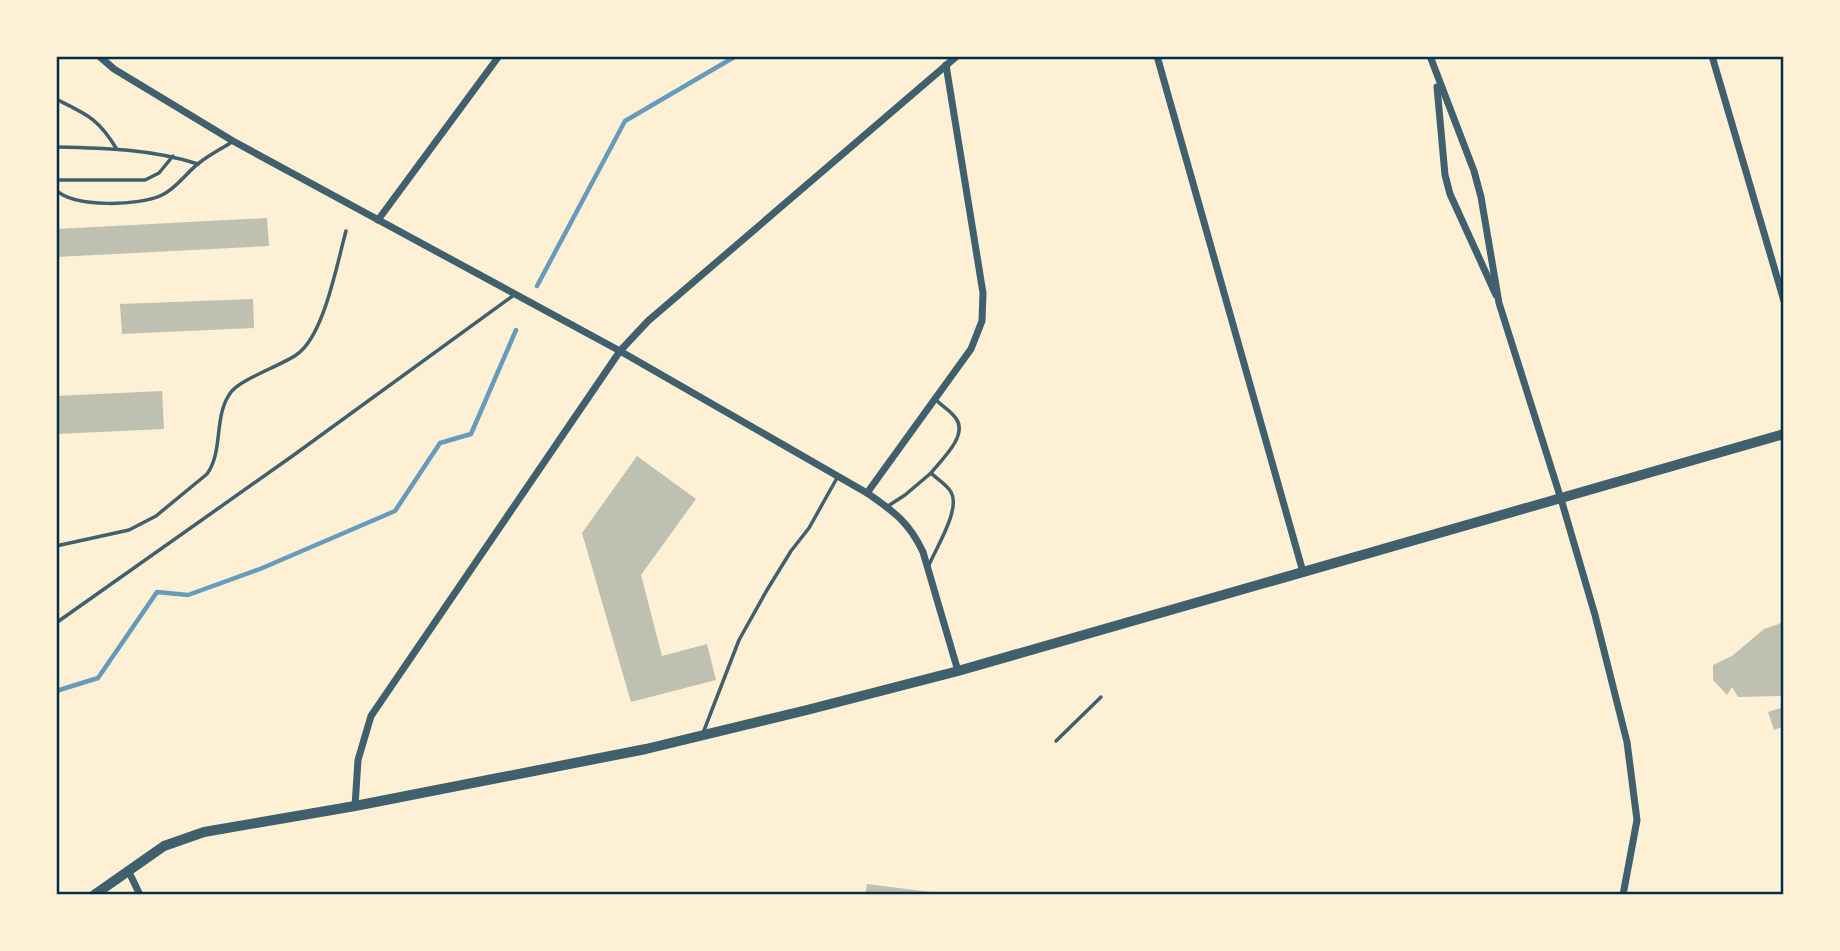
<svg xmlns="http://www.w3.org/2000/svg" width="1840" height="951" font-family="'Asap Condensed',sans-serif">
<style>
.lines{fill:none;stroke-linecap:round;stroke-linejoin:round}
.stream{stroke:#669bbc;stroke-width:4.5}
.building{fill:#bec0b2}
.service{stroke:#3f606c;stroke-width:3.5}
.minor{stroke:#3f606c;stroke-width:7}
.tertiary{stroke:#3f606c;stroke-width:10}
.neatline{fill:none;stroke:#003049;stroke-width:2.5}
</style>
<rect width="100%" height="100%" fill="#fdf0d5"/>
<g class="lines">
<g class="stream">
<path d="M 537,286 L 625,121 L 736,56"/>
<path d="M 56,691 L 98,678 L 157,592 L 188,595 L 260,569 L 395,511 L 440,443 L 471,434 L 516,330"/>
</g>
</g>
<g class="building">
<path d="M 267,218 L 269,246 L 56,257 L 56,229 Z"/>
<path d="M 253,299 L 254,328 L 122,334 L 120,304 Z"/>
<path d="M 162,391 L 164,429 L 56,434 L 56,396 Z"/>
<path d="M 637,456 L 696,499 L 641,575 L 662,656 L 707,644 L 716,680 L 631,702 L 582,533 Z"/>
<path d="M 1784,622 L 1784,696 L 1738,697 L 1732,687 L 1727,695 L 1713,680 L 1713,665 L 1732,656 L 1764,629 Z"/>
<path d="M 1784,707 L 1784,726 L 1774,730 L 1768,712 Z"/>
<path d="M 867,884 L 938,893 L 938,895 L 865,895 Z"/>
</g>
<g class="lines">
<g class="service">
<path d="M 56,99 C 86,114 98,118 116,148"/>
<path d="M 56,147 C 104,148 152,149 198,164"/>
<path d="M 56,180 L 145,180 L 159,173 L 173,156"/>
<path d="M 56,190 C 74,208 140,206 162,195 C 177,188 186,173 199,163 C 209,155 221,149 232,142"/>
<path d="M 931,473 C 941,460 967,437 957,420 C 953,412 942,406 936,400"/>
<path d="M 888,506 L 905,495 L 931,473 C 937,479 947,485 951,492 C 961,509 936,548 929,565"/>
<path d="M 56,546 L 129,530 L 156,516 L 207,474 C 224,450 213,416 231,392 C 241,379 280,366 296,355 C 324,337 337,263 346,231"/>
<path d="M 56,623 L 291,457 L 514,295"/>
<path d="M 703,733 L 739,640 L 767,590 L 791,551 L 809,528 L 837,478"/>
<path d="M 1056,741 L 1101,697"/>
</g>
<g class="minor">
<path d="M 99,56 L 114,69 L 233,141 L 620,351 L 867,493 C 893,511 909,522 923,552 L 958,671"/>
<path d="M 1157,56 L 1303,572"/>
<path d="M 1430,56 L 1474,171 L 1481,197 L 1499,303 L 1561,499 L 1595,615 L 1627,742 L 1637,820 L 1623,895"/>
<path d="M 1712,56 L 1784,301"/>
<path d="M 1437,87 L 1445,175 L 1450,194 L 1496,295"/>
<path d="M 378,220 L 499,56"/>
<path d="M 867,493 L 971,349 L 982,321 L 983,293 L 946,65"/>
<path d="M 355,806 L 358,760 L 371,716 L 620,351 L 648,321 L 957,56"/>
<path d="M 128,870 L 140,895"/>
</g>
<path class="tertiary" d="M 94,895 L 164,846 L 204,832 L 355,806 L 646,749 L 807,710 L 958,671 L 1784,434"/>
</g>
<rect width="1840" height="951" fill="none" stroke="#fdf0d5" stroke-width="116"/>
<rect x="58" y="58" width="1724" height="835" class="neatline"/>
</svg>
